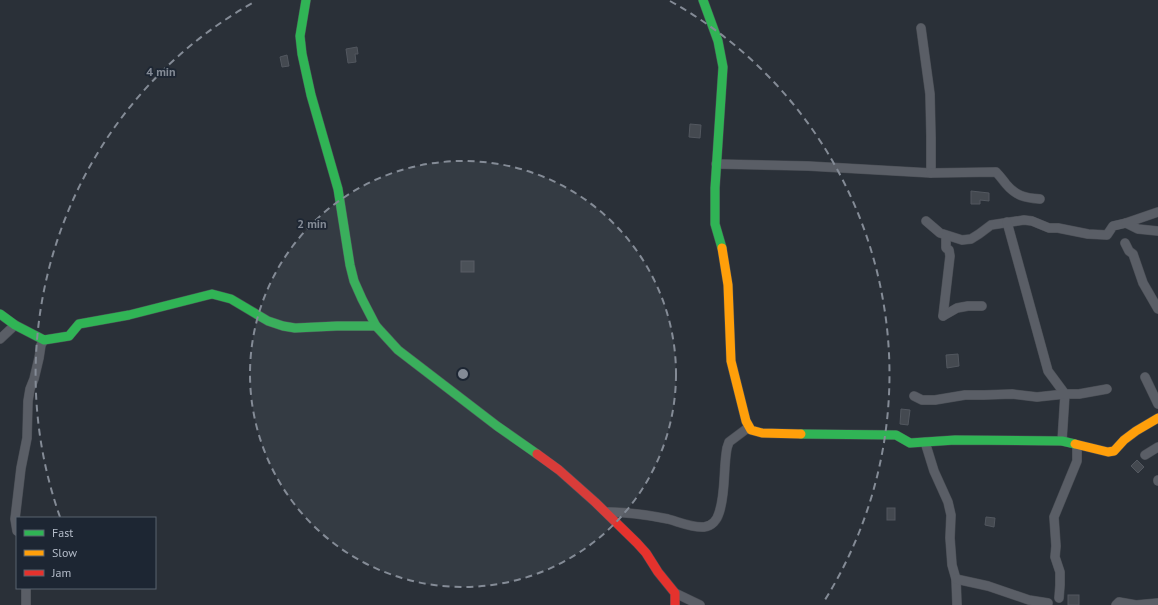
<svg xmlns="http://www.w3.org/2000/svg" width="1158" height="605" font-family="'PT Sans',sans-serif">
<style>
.building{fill:#444950;stroke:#52575f}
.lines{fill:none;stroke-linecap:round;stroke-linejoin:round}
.street-casing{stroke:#484c53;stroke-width:10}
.fast-casing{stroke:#484c53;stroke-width:10}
.slow-casing{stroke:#484c53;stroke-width:10}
.jam-casing{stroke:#484c53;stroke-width:10}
.street{stroke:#5a5e66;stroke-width:9}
.fast{stroke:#30b455;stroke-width:9}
.slow{stroke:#ff9f0a;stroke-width:9}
.jam{stroke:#e5322d;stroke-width:9}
.ring{fill:none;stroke:#848b96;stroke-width:2;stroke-dasharray:7 5}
.centre{fill:#848b96;stroke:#1d2633;stroke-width:2}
.ring-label{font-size:12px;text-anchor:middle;font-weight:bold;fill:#848b96;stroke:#1d2633;stroke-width:3.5;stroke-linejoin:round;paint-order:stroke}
</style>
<rect width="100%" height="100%" fill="#2a3038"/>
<g class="building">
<path d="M 357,47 L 358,54 L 355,54 L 356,62 L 348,63 L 346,49 Z"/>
<path d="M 287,55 L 289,66 L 282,67 L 280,57 Z"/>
<path d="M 690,124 L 701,125 L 700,138 L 689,137 Z"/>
<path d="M 971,191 L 989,193 L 989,201 L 980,200 L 980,204 L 971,204 Z"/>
<rect x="461" y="261" width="13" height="11"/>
<path d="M 958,354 L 959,366 L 947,368 L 946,355 Z"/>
<path d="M 901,409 L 910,410 L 908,425 L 900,424 Z"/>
<path d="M 1137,460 L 1144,467 L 1138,473 L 1131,466 Z"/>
<rect x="887" y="508" width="8" height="12"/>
<path d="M 986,517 L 995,518 L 994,527 L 985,525 Z"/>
<rect x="1068" y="595" width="11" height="10"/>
</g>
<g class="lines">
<g class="street-casing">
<g id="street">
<path d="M 716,164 L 808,166 L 931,173 L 931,137 L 930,94 L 921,28"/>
<path d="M 931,173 L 996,172 C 1000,176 1002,179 1006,184 C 1016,196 1025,198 1040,199"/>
<path d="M 926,221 L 940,233 L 962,240 L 971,239 L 979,234 L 991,225 L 1024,220 L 1032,221 L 1049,228 L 1058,228 L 1088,234 L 1107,235 L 1113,226 L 1126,223 L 1158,212"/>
<path d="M 1007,222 L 1048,371 L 1065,394 L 1062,441"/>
<path d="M 1126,223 L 1138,229 L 1158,231"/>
<path d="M 1125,243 L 1129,251 L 1133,254 L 1143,283 L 1158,309"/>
<path d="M 943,316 L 950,256 L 949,250 L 946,248 L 946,236"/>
<path d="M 943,316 L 957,308 L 968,306 L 982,306"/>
<path d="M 0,339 L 15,325"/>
<path d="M 1145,377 L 1158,404"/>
<path d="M 914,396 L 922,400 L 935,400 L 965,395 L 984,395 L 1012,394 L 1037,397 L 1065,394 L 1079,394 L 1107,389"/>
<path d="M 925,442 L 934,471 L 948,502 L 951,515 L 950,538 L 952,565 L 956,579 L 957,605"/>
<path d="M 1145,455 L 1158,447"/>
<path d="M 1158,480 L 1158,481"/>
<path d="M 607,512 C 627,512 648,515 668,519 C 679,522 693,528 704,527 C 712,526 717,520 719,513 C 726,493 723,469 727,448 L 729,442 L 749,427"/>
<path d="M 17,531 L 15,519 L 21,468 L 27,438 L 28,401 L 30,389 L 34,379 L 39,358 L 41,345 L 44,340"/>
<path d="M 956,579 L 988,586 L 1029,600 L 1048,603"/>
<path d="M 26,588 L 26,605"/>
<path d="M 675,593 L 700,605"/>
<path d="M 1059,598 L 1060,585 L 1060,572 L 1055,557 L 1056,546 L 1054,517 L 1077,461 L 1077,445"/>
<path d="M 1116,605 L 1119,602 L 1136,605 L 1158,603"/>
</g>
</g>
<g class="fast-casing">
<g id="fast">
<path d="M 306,0 L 300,36 L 302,54 L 311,95 L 338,189 L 350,265 L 354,281 L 362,299 L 376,326 L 398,350 L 497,426 L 537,454"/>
<path d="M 703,0 L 718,41 L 723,67 L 715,188 L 715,224 L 722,248"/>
<path d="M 0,314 L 15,325 L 44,340 L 69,336 L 79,324 L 129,315 L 212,294 L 231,299 L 268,321 L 283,326 L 295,328 L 337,326 L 376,326"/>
<path d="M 801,434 L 896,435 L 910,443 L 955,440 L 1062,441 L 1075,444"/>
</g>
</g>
<g class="slow-casing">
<g id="slow">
<path d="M 722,248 L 728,285 L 731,361 L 746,421 L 751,430 L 762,433 L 801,434"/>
<path d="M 1075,444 L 1108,452 L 1114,451 L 1124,440 L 1136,431 L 1158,418"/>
</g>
</g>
<g class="jam-casing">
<path id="jam" d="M 537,454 L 559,470 L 595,502 L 637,543 L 646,553 L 658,572 L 675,593 L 675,605"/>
</g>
<use href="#street" class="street"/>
<use href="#fast" class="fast"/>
<use href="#slow" class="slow"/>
<use href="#jam" class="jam"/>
</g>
<circle cx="463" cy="374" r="213" fill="#848b96" fill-opacity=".12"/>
<g class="ring">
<circle cx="463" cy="374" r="213"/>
<path d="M60 517A427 427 0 0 1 256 1M670 1A427 427 0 0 1 823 603"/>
</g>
<circle cx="463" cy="374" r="6" class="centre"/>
<g class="ring-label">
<text x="161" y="76">4 min</text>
<text x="312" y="228">2 min</text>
</g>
<rect x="16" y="517" width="140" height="72" fill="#1d2633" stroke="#59626f"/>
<rect x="24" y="530" width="20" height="6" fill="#30b455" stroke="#59626f"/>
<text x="52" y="537" font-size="12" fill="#b4bcc9">Fast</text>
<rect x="24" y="550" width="20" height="6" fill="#ff9f0a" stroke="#59626f"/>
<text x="52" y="557" font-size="12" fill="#b4bcc9">Slow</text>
<rect x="24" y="570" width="20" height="6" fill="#e5322d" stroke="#59626f"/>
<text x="52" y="577" font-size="12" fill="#b4bcc9">Jam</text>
</svg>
